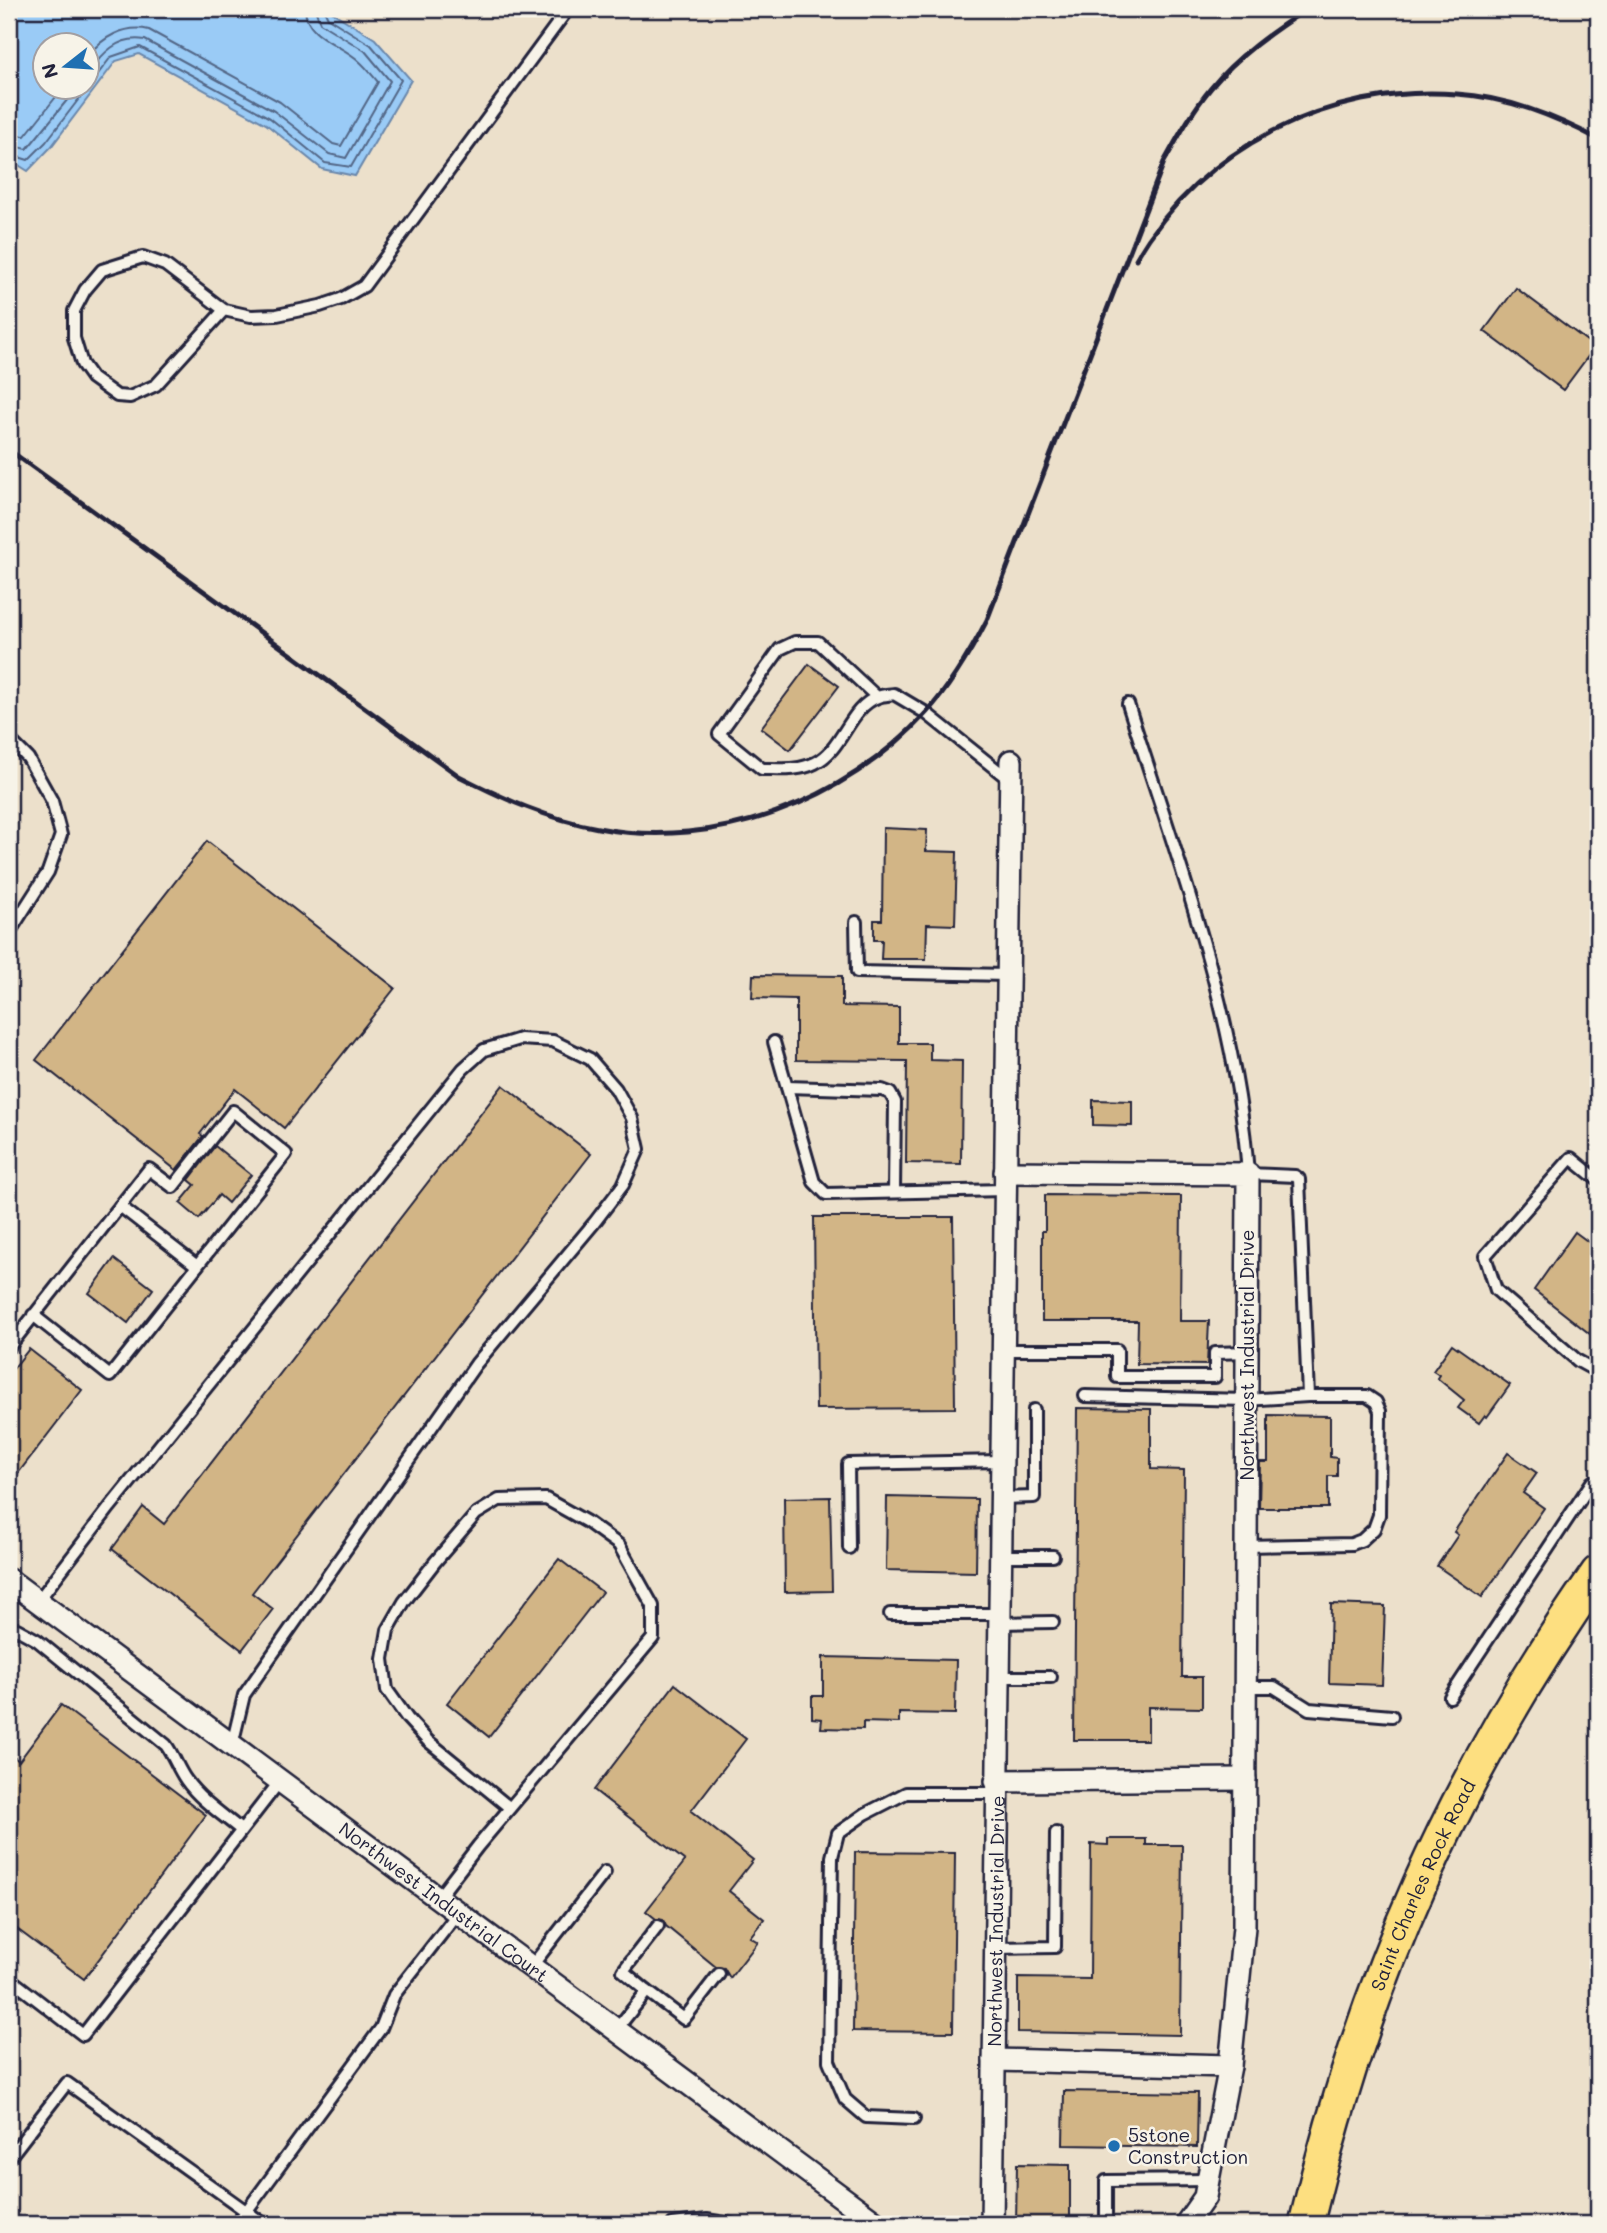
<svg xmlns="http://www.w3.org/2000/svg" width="1607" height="2233" font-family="Mali,sans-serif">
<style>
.built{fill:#ece0cb;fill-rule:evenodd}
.water{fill:#9acbf6;stroke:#6a87ab;stroke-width:2;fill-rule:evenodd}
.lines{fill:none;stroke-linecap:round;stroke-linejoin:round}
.shore{stroke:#526686;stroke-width:2}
.building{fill:#d2b586;stroke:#22223b;stroke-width:2}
.lane-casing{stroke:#22223b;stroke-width:16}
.street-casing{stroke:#22223b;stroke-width:26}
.primary-casing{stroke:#22223b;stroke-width:38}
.lane{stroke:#f7f3e8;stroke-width:10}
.street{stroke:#f7f3e8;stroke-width:21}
.primary{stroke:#fddf80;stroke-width:33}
.rail{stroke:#22223b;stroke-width:5}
.poi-dot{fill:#1f6fb2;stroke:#f7f3e8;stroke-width:2.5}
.labels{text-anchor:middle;stroke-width:5;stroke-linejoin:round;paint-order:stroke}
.street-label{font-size:19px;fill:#22223b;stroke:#f7f3e8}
.poi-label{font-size:19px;fill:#22223b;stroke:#f7f3e8;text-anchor:start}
</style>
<rect width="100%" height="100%" fill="#f7f3e8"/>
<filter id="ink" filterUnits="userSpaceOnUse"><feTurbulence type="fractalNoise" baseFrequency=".0143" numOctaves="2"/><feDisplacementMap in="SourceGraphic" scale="14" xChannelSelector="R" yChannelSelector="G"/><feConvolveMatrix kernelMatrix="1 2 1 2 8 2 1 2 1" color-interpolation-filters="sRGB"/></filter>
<g filter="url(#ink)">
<path class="built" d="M 9,9 L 1598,9 L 1598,2224 L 9,2224 ZM 46,46 L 88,46 L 88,88 L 46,88 Z"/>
<path class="water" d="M 9,9 L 327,9 L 375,39 L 411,80 L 355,176 L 322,169 L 266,124 L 139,54 L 116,61 L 51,147 L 28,171 L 9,159 ZM 46,46 L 88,46 L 88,88 L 46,88 Z"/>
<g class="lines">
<g class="shore">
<path d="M 88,56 C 101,38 125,24 149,30 L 280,102 L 333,144 L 341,146 L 378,82 C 372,75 366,67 359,61 C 341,43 306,39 305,9"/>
<path d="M 88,73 C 102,54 118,35 145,40 L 274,111 L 329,154 L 346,158 L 390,81 L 365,51 L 320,23 L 315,9"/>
<path d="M 9,135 L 25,136 L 63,88"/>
<path d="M 9,145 L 27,149 L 77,88"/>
<path d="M 9,154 L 28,160 L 46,142 L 111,57 L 140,47 L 270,118 L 325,163 L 351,167 L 401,80 L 371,45 L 328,18 L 324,9"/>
</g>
</g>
<g class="building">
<path d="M 1516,288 L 1595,347 L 1563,390 L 1484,331 Z"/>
<path d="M 809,664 L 839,686 L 790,750 L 761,728 Z"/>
<path d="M 883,828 L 927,830 L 926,851 L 957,852 L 955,925 L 927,924 L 926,959 L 881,959 L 882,940 L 874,940 L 874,920 L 882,920 Z"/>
<path d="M 207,841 L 395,988 L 284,1128 L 235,1089 L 200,1134 L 203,1136 L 176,1170 L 36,1060 Z"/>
<path d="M 753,975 L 842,976 L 842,1006 L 899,1007 L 899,1043 L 930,1043 L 930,1060 L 962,1061 L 961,1164 L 906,1163 L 907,1061 L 796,1060 L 796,999 L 752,998 Z"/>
<path d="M 503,1085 L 591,1154 L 252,1593 L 273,1609 L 242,1650 L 112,1549 L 143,1507 L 164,1524 Z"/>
<path d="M 1093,1100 L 1132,1101 L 1132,1126 L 1093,1125 Z"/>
<path d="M 215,1146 L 251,1175 L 228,1203 L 219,1195 L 199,1219 L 180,1203 L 195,1185 L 189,1180 Z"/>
<path d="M 1045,1195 L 1181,1196 L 1180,1321 L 1209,1321 L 1207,1365 L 1137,1364 L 1138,1321 L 1042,1321 L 1042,1231 L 1045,1231 Z"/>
<path d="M 814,1217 L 953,1217 L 955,1408 L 816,1409 Z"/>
<path d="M 1575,1232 L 1598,1249 L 1598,1323 L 1590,1334 L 1534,1290 Z"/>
<path d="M 114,1259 L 153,1289 L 128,1323 L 89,1293 Z"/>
<path d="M 1452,1344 L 1510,1385 L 1487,1417 L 1485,1415 L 1479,1423 L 1458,1408 L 1464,1400 L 1437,1378 L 1439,1375 L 1433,1371 Z"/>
<path d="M 29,1349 L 82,1390 L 9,1485 L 9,1374 Z"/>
<path d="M 1077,1408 L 1151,1409 L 1151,1469 L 1184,1470 L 1182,1677 L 1202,1677 L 1202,1708 L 1148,1707 L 1148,1740 L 1074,1740 Z"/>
<path d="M 1268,1415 L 1330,1416 L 1330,1457 L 1337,1458 L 1337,1476 L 1328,1476 L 1328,1508 L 1259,1508 L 1260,1462 L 1268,1462 Z"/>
<path d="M 1508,1453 L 1537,1473 L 1523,1493 L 1544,1508 L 1482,1597 L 1437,1566 L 1458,1535 L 1454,1532 Z"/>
<path d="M 830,1497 L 832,1591 L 785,1592 L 784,1498 Z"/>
<path d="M 887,1497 L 977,1499 L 976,1572 L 886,1570 Z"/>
<path d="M 559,1559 L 602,1592 L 489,1737 L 447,1703 Z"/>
<path d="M 1331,1604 L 1385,1606 L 1382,1685 L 1329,1683 Z"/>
<path d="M 823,1657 L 956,1660 L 955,1714 L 899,1713 L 899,1723 L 863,1722 L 863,1729 L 821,1728 L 822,1719 L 812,1718 L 812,1696 L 823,1696 Z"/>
<path d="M 675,1684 L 746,1739 L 691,1811 L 753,1860 L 729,1891 L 764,1919 L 750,1937 L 758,1942 L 730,1978 L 724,1968 L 716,1967 L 666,1926 L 663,1920 L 656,1919 L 646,1911 L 685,1861 L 594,1790 Z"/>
<path d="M 61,1705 L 206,1815 L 84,1979 L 9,1923 L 9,1753 L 19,1761 Z"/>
<path d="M 1108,1839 L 1146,1839 L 1146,1845 L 1182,1845 L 1180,2035 L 1018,2032 L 1018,1978 L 1090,1979 L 1091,1844 L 1108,1845 Z"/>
<path d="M 855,1852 L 955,1853 L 953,2032 L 853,2031 Z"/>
<path d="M 1064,2091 L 1198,2093 L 1197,2147 L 1063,2145 Z"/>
<path d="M 1017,2164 L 1070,2165 L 1070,2224 L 1016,2224 Z"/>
</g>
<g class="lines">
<g class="lane-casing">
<g id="lane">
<path d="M 224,310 L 156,385 L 130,397 L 117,396 L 92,378 L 82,364 L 74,338 L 74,311 L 85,290 L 102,270 L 143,257 L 165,265 L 224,310 L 251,316 L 277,315 L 320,306 L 341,299 L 364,286 L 568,9"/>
<path d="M 877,697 L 818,642 L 795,642 L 780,649 L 719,734 L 762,769 C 779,769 799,771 815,763 C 843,750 849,707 878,697 C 883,695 889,695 894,694 L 926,713 L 1011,781"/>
<path d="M 1128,704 C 1176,856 1237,1014 1248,1174 L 1295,1176 L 1299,1179 L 1308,1396 L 1367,1396 L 1376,1402 L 1380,1411 L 1379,1515 L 1374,1529 L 1362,1540 L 1352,1544 L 1246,1546"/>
<path d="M 9,739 L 28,758 L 52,801 L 61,835 L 48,872 L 9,933"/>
<path d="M 9,906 L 20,915"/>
<path d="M 856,922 L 857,972 L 1008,975"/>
<path d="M 774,1042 L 814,1182 L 826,1194 L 1005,1190"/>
<path d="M 787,1087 L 882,1090 L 890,1093 L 895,1102 L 894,1192"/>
<path d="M 1598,1180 L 1571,1158 L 1485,1256 L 1496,1290 L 1578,1361 L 1598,1372"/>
<path d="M 120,1206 L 197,1266"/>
<path d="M 9,1347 C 56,1288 102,1228 149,1169 L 173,1187 L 233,1111 L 286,1154 L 110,1376 L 33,1315"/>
<path d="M 1002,1350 L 1117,1350 L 1117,1377 L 1215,1377 L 1215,1353 L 1247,1352"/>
<path d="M 1085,1396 L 1246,1400 L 1308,1396"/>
<path d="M 1000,1498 L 1034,1497 L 1034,1410"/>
<path d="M 849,1548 L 848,1464 L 1001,1461"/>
<path d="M 1000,1556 L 1053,1556"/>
<path d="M 38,1601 L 110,1507 L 463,1069 L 484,1050 L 520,1039 L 553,1041 L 590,1059 L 616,1089 L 632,1118 L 639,1149 L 623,1185 L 594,1223 L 476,1364 L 244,1695 L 232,1745"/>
<path d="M 890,1614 L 999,1614"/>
<path d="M 999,1623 L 1053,1622"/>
<path d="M 9,1632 L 17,1629 L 37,1640 L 166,1745 C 174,1756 178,1769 186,1780 C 200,1800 223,1815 241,1830"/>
<path d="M 998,1677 L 1051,1677"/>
<path d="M 1245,1687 L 1274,1687 L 1309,1709 L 1392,1716"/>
<path d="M 1450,1697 L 1592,1482 L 1598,1486"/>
<path d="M 438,1898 L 478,1846 L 653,1638 L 653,1606 L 619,1545 L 587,1522 L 546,1499 L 499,1500 L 476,1514 L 435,1562 L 404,1602 L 388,1630 L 383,1659 L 387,1690 L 407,1718 L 428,1741 L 510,1808"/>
<path d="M 995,1948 L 1055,1947 L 1056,1833"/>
<path d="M 531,1967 L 605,1872"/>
<path d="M 9,1978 L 83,2035 L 280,1781"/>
<path d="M 647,1991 L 684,2019 L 719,1974"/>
<path d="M 616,2030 L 647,1991 L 623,1971 L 658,1926"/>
<path d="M 914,2119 L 866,2117 L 845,2099 L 829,2061 L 832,1857 L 838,1833 L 865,1814 L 906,1793 L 997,1793"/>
<path d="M 9,2158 L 67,2083 L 264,2224"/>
<path d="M 237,2224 L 381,2028 L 394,1995 L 458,1913"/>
<path d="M 673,2224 L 707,2220 L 731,2224"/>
<path d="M 1106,2224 L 1106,2181 L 1208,2180"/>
</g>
</g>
<g class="street-casing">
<g id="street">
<path d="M 1005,1172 L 1248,1174 L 1244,1927 L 1230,2066 L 1208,2180 L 1205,2197 L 1186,2224"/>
<path id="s1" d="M 9,1580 L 878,2224"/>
<path d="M 996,1781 L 1245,1779"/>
<path d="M 994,2060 L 1230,2066"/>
<path id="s2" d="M 992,2224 L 1011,761"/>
</g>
</g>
<g class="primary-casing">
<g id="primary">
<path id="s3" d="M 1306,2224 C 1364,1982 1454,1777 1598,1573"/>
</g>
</g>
<use href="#lane" class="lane"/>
<use href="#street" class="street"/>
<use href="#primary" class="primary"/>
<g class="rail">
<path d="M 1136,259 C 1201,148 1329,84 1457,94 C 1507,97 1554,116 1598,139"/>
<path d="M 9,450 L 459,776 C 504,799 548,819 598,828 C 716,851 846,801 926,713 C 951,686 970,653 987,620 L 1164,162 C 1178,137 1192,111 1211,88 C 1237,56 1273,31 1307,9"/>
</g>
</g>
</g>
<circle class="poi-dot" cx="1114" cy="2146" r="7"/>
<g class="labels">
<g class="street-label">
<text transform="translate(1247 1355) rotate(-90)" y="7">Northwest Industrial Drive</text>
<text dy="7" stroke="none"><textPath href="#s3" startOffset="359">Saint Charles Rock Road</textPath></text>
<text dy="7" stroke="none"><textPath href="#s1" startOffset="541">Northwest Industrial Court</textPath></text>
<text dy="7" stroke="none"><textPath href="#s2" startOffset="303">Northwest Industrial Drive</textPath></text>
</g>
<g class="poi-label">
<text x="1128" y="2142">5stone<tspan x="1128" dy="22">Construction</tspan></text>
</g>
</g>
<rect width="1607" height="2233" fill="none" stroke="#f7f3e8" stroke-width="35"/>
<rect x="18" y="18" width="1572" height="2198" fill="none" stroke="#22223b" stroke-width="2.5" filter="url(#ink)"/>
<g transform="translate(66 66) rotate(253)"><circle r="33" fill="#f7f3e8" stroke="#a29fa3" stroke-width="2"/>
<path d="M0-5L12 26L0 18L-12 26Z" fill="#1f6fb2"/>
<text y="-10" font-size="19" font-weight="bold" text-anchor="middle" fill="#22223b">N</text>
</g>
</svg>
